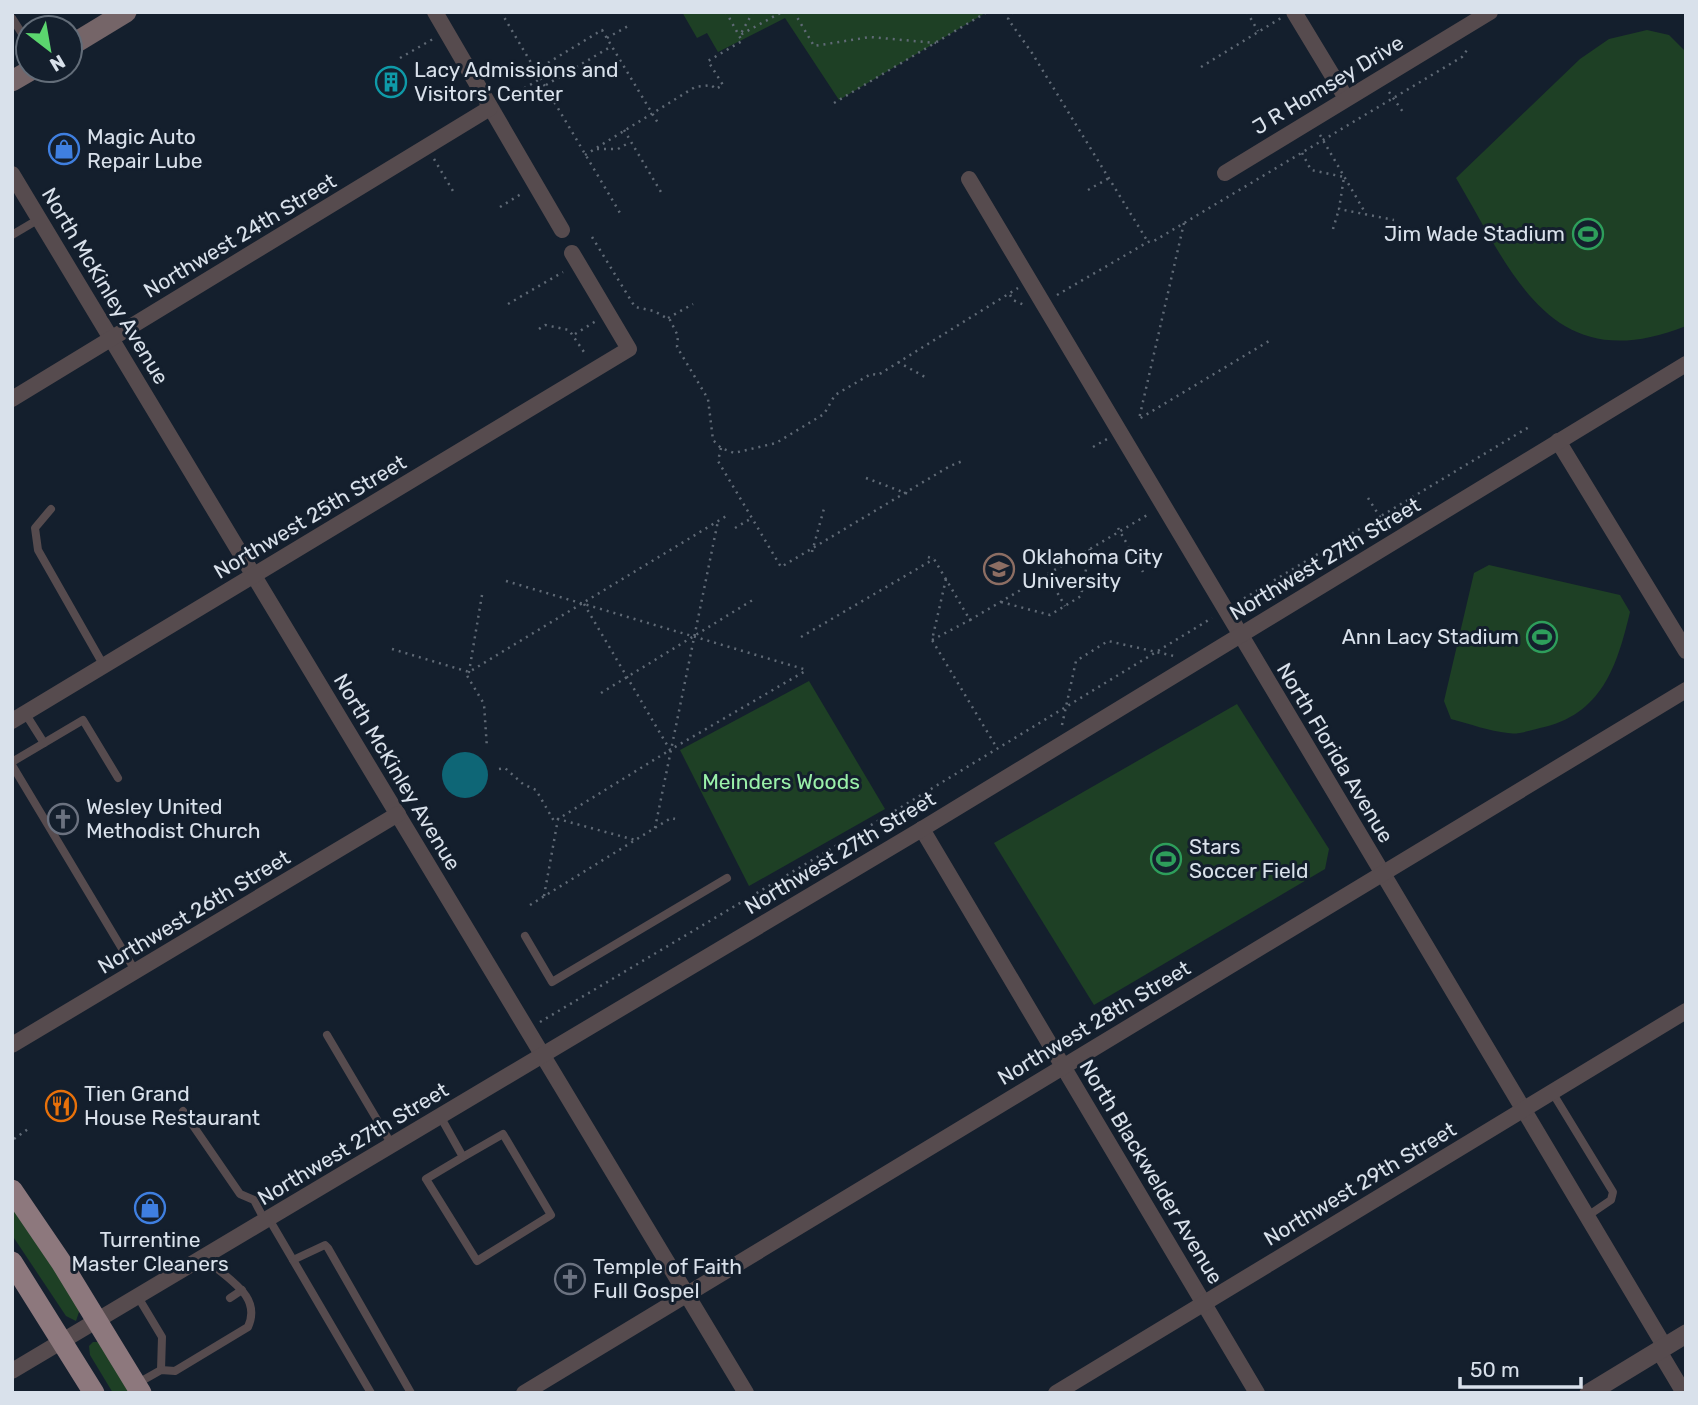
<svg xmlns="http://www.w3.org/2000/svg" width="1698" height="1405" font-family="Rubik,sans-serif">
<style>
.green{fill:#1e4025}
.water{fill:#0e6676}
.lines{fill:none;stroke-linecap:round;stroke-linejoin:round}
.path{stroke:#606a76;stroke-width:2.5;stroke-dasharray:2 5;stroke-linecap:butt}
.service{stroke:#564b4e;stroke-width:8}
.minor{stroke:#564b4e;stroke-width:16}
.tertiary{stroke:#564b4e;stroke-width:19}
.secondary{stroke:#756568;stroke-width:21}
.primary{stroke:#8d787d;stroke-width:21}
.labels{text-anchor:middle;stroke-width:6;stroke-linejoin:round;paint-order:stroke}
.poi-label{font-size:21px;fill:#d9e1eb;stroke:#141f2d;text-anchor:start}
.street-label{font-size:21px;fill:#d9e1eb;stroke:#141f2d}
.park-label{font-size:21px;fill:#9af0a9;stroke:#141f2d}
</style>
<rect width="100%" height="100%" fill="#141f2d"/>
<g class="green">
<path d="M 682,12 L 987,12 L 839,100 L 785,18 L 718,52 L 707,33 L 697,38 Z"/>
<path d="M 1647,30 L 1669,35 L 1686,52 L 1686,326 C 1551,380 1513,274 1456,178 L 1580,59 L 1609,39 Z"/>
<path d="M 1489,565 L 1620,595 L 1630,612 C 1617,666 1602,715 1540,728 C 1531,730 1518,735 1508,733 C 1489,731 1470,724 1451,719 L 1444,701 L 1474,573 Z"/>
<path d="M 809,681 L 885,809 L 749,886 L 680,750 Z"/>
<path d="M 1237,704 L 1329,849 L 1325,869 L 1094,1005 L 994,843 Z"/>
<path d="M 12,1203 L 80,1309 L 76,1321 L 66,1316 L 12,1235 Z"/>
<path d="M 93,1342 L 98,1342 L 131,1393 L 113,1393 L 90,1355 L 89,1346 Z"/>
</g>
<circle class="water" cx="465" cy="775" r="23"/>
<g class="lines">
<g class="path">
<path d="M 501,12 L 620,213"/>
<path d="M 753,12 L 740,35 L 782,12"/>
<path d="M 794,12 L 814,46 L 870,37 L 936,43"/>
<path d="M 1013,12 L 1008,19 L 1032,53 L 1148,242"/>
<path d="M 1247,12 L 1258,31"/>
<path d="M 607,38 L 628,26"/>
<path d="M 400,58 L 433,39"/>
<path d="M 1201,67 L 1281,18"/>
<path d="M 536,70 L 602,30 L 658,123"/>
<path d="M 546,85 L 612,46"/>
<path d="M 1389,92 L 1403,112"/>
<path d="M 506,99 L 540,79"/>
<path d="M 834,103 L 987,12"/>
<path d="M 624,130 L 661,192"/>
<path d="M 1320,135 L 1366,214"/>
<path d="M 597,149 L 618,149 L 630,142"/>
<path d="M 1302,153 L 1311,170 L 1344,177 L 1339,209 L 1394,220"/>
<path d="M 585,155 L 695,87 L 711,85 L 716,89 L 723,85 L 708,61 L 742,41 L 726,12"/>
<path d="M 434,159 L 453,191"/>
<path d="M 1088,190 L 1109,178"/>
<path d="M 500,207 L 521,194"/>
<path d="M 1184,223 L 1139,419 L 1269,341"/>
<path d="M 1333,229 L 1339,209"/>
<path d="M 592,237 L 635,307 L 654,311 L 670,320 L 678,336 L 677,347 L 708,399 L 713,440 L 721,448 L 734,453 L 776,443 L 824,414 L 835,395 L 871,374 L 878,375 L 1018,288"/>
<path d="M 1010,295 L 1013,300 L 1024,305"/>
<path d="M 1057,295 L 1148,242 L 1154,241 L 1462,57 L 1467,50"/>
<path d="M 508,304 L 563,272"/>
<path d="M 668,318 L 693,304"/>
<path d="M 539,329 L 545,325 L 569,330 L 586,355"/>
<path d="M 575,334 L 596,321"/>
<path d="M 898,362 L 925,377"/>
<path d="M 1093,447 L 1107,439"/>
<path d="M 721,448 L 718,461 L 781,567 L 950,466 L 965,460"/>
<path d="M 866,478 L 908,494"/>
<path d="M 1368,498 L 1387,528"/>
<path d="M 735,528 L 752,518"/>
<path d="M 1118,528 L 1143,572"/>
<path d="M 812,552 L 825,505"/>
<path d="M 928,557 L 934,559 L 970,620 L 1149,514"/>
<path d="M 1047,575 L 1065,606"/>
<path d="M 946,579 L 932,640 L 997,748"/>
<path d="M 506,581 L 807,670"/>
<path d="M 482,595 L 469,672 L 466,674 L 484,704 L 487,748"/>
<path d="M 1001,602 L 1050,615 L 1081,596 L 1090,548"/>
<path d="M 1238,602 L 1529,427"/>
<path d="M 584,604 L 670,750 L 807,670"/>
<path d="M 801,637 L 934,559"/>
<path d="M 932,640 L 970,620 L 972,615"/>
<path d="M 392,649 L 469,672 L 728,515"/>
<path d="M 601,693 L 756,598"/>
<path d="M 1062,725 L 1076,661 L 1108,641 L 1174,656"/>
<path d="M 499,769 L 505,768 L 523,784 L 536,790 L 554,821 L 558,819 L 635,840"/>
<path d="M 655,828 L 718,521"/>
<path d="M 544,896 L 558,819 L 670,750"/>
<path d="M 530,905 L 671,818 L 675,819"/>
<path d="M 540,1022 L 903,806 L 1212,618"/>
<path d="M 14,1139 L 28,1129"/>
</g>
<g class="service">
<path d="M 12,18 L 28,43"/>
<path d="M 12,235 L 39,219"/>
<path d="M 51,509 L 35,528 L 38,550 L 104,666"/>
<path d="M 25,713 L 44,743"/>
<path d="M 12,762 L 83,720 L 118,778"/>
<path d="M 12,765 L 136,972"/>
<path d="M 525,936 L 552,982 L 727,878"/>
<path d="M 327,1035 L 392,1145"/>
<path d="M 1552,1092 L 1613,1192 L 1611,1200 L 1586,1217"/>
<path d="M 183,1111 L 240,1194 L 254,1200 L 265,1221"/>
<path d="M 440,1116 L 463,1157 L 426,1179 L 477,1261 L 551,1215 L 503,1134 L 463,1157"/>
<path d="M 269,1219 L 371,1393"/>
<path d="M 293,1260 L 325,1245 L 328,1248 L 411,1393"/>
<path d="M 138,1297 L 162,1337 L 161,1370"/>
<path d="M 230,1298 L 242,1290"/>
<path d="M 138,1383 L 161,1370 L 175,1371 L 248,1327 C 263,1294 224,1278 204,1257"/>
</g>
<g class="minor">
<path d="M 435,12 L 562,230"/>
<path d="M 1294,12 L 1346,98"/>
<path d="M 1225,173 L 1490,12"/>
<path d="M 12,174 L 746,1393"/>
<path d="M 969,179 L 1665,1347"/>
<path d="M 12,399 L 490,108"/>
<path d="M 1558,441 L 1686,651"/>
<path d="M 12,721 L 629,349 L 572,253"/>
<path d="M 922,829 L 1257,1393"/>
<path d="M 12,1045 L 398,814"/>
<path d="M 1659,1351 L 1684,1393"/>
<path d="M 12,1371 L 922,829 L 1686,364"/>
<path d="M 524,1393 L 1686,690"/>
<path d="M 1056,1393 L 1686,1011"/>
</g>
<path class="tertiary" d="M 1589,1393 L 1686,1334"/>
<g class="secondary">
<path d="M 70,46 L 126,12"/>
<path d="M 12,81 L 31,70"/>
</g>
<g class="primary">
<path d="M 12,1190 L 61,1262 L 141,1393"/>
<path d="M 12,1262 L 94,1393"/>
</g>
</g>
<defs>
<g id="building-ring" transform="scale(1.575)"><circle r="9.5" fill="#141f2d" stroke="#0f9aa8" stroke-width="1.5"/><path d="M-4-6H4V6H1V3H-1V6H-4ZM-2.5-4.3h1.7v1.8h-1.7ZM.8-4.3h1.7v1.8H.8ZM-2.5-1h1.7V.8h-1.7ZM.8-1h1.7V.8H.8Z" fill="#0f9aa8"/></g>
<g id="shop-ring" transform="scale(1.575)"><circle r="9.5" fill="#141f2d" stroke="#3f7fe0" stroke-width="1.5"/><path d="M-5-2.5h2.3a2.7 3.5 0 0 1 5.4 0H5L5.5 6h-11ZM-1.5-2.5h3a1.5 2.3 0 0 0-3 0Z" fill="#3f7fe0"/></g>
<g id="stadium-ring" transform="scale(1.575)"><circle r="9.5" fill="#141f2d" stroke="#2e9e5b" stroke-width="1.5"/><path d="M0-5a6.5 5 0 1 0 0 10a6.5 5 0 1 0 0-10ZM-3.5-1.8h7v3.6h-7Z" fill="#2e9e5b"/></g>
<g id="university-ring" transform="scale(1.575)"><circle r="9.5" fill="#141f2d" stroke="#8d6e63" stroke-width="1.5"/><path d="M0-5L7-2L0 1L-7-2ZM-4 1L0 2.5L4 1V4Q0 6-4 4Z" fill="#8d6e63"/></g>
<g id="church-ring" transform="scale(1.575)"><circle r="9.5" fill="#141f2d" stroke="#6b7280" stroke-width="1.5"/><path d="M-1.2-6h2.4v3.5h3.3v2.4h-3.3V6h-2.4V-.1h-3.3v-2.4h3.3Z" fill="#6b7280"/></g>
<g id="restaurant-ring" transform="scale(1.575)"><circle r="9.5" fill="#141f2d" stroke="#e8710a" stroke-width="1.5"/><path d="M-5-6h1v4h1v-4h1v4h1v-4h1v5L-1.5 .5V6h-2V.5L-5-1ZM5-6V6H3V1.5H1.5Q1.5-4 5-6Z" fill="#e8710a"/></g>
</defs>
<g fill-rule="evenodd">
<use href="#building-ring" x="391" y="82"/>
<use href="#shop-ring" x="64" y="149"/>
<use href="#stadium-ring" x="1588" y="234"/>
<use href="#university-ring" x="999" y="569"/>
<use href="#stadium-ring" x="1542" y="637"/>
<use href="#church-ring" x="63" y="819"/>
<use href="#stadium-ring" x="1166" y="859"/>
<use href="#restaurant-ring" x="61" y="1106"/>
<use href="#shop-ring" x="150" y="1208"/>
<use href="#church-ring" x="570" y="1279"/>
</g>
<g class="labels">
<g class="poi-label">
<text x="414" y="77">Lacy Admissions and<tspan x="414" dy="24">Visitors' Center</tspan></text>
<text x="87" y="144">Magic Auto<tspan x="87" dy="24">Repair Lube</tspan></text>
<text x="1565" y="241" text-anchor="end">Jim Wade Stadium</text>
<text x="1022" y="564">Oklahoma City<tspan x="1022" dy="24">University</tspan></text>
<text x="1519" y="644" text-anchor="end">Ann Lacy Stadium</text>
<text x="86" y="814">Wesley United<tspan x="86" dy="24">Methodist Church</tspan></text>
<text x="1189" y="854">Stars<tspan x="1189" dy="24">Soccer Field</tspan></text>
<text x="84" y="1101">Tien Grand<tspan x="84" dy="24">House Restaurant</tspan></text>
<text x="150" y="1247" text-anchor="middle">Turrentine<tspan x="150" dy="24">Master Cleaners</tspan></text>
<text x="593" y="1274">Temple of Faith<tspan x="593" dy="24">Full Gospel</tspan></text>
</g>
<g class="street-label">
<text transform="translate(1328 85) rotate(-31)" y="7">J R Homsey Drive</text>
<text transform="translate(240 236) rotate(-31)" y="7">Northwest 24th Street</text>
<text transform="translate(105 286) rotate(59)" y="7">North McKinley Avenue</text>
<text transform="translate(310 517) rotate(-31)" y="7">Northwest 25th Street</text>
<text transform="translate(1325 559) rotate(-31)" y="7">Northwest 27th Street</text>
<text transform="translate(1335 753) rotate(59)" y="7">North Florida Avenue</text>
<text transform="translate(397 772) rotate(59)" y="7">North McKinley Avenue</text>
<text transform="translate(840 853) rotate(-31)" y="7">Northwest 27th Street</text>
<text transform="translate(194 912) rotate(-31)" y="7">Northwest 26th Street</text>
<text transform="translate(1094 1023) rotate(-31)" y="7">Northwest 28th Street</text>
<text transform="translate(353 1144) rotate(-31)" y="7">Northwest 27th Street</text>
<text transform="translate(1151 1172) rotate(59)" y="7">North Blackwelder Avenue</text>
<text transform="translate(1360 1184) rotate(-31)" y="7">Northwest 29th Street</text>
</g>
<g class="park-label">
<text x="781" y="789">Meinders Woods</text>
</g>
</g>
<rect width="1698" height="1405" fill="none" stroke="#d9e1eb" stroke-width="28"/>
<g transform="translate(49 49) rotate(149)"><circle r="33" fill="#141f2d" stroke="#636d79" stroke-width="2"/>
<path d="M0-5L12 26L0 18L-12 26Z" fill="#5bd56e"/>
<text y="-10" font-size="19" font-weight="bold" text-anchor="middle" fill="#d9e1eb">N</text>
</g>
<path d="M1460 1377v10h121v-10" fill="none" stroke="#d9e1eb" stroke-width="3.5"/>
<text x="1470" y="1377" font-size="21" fill="#d9e1eb" stroke="#141f2d" stroke-width="5" paint-order="stroke">50 m</text>
</svg>
